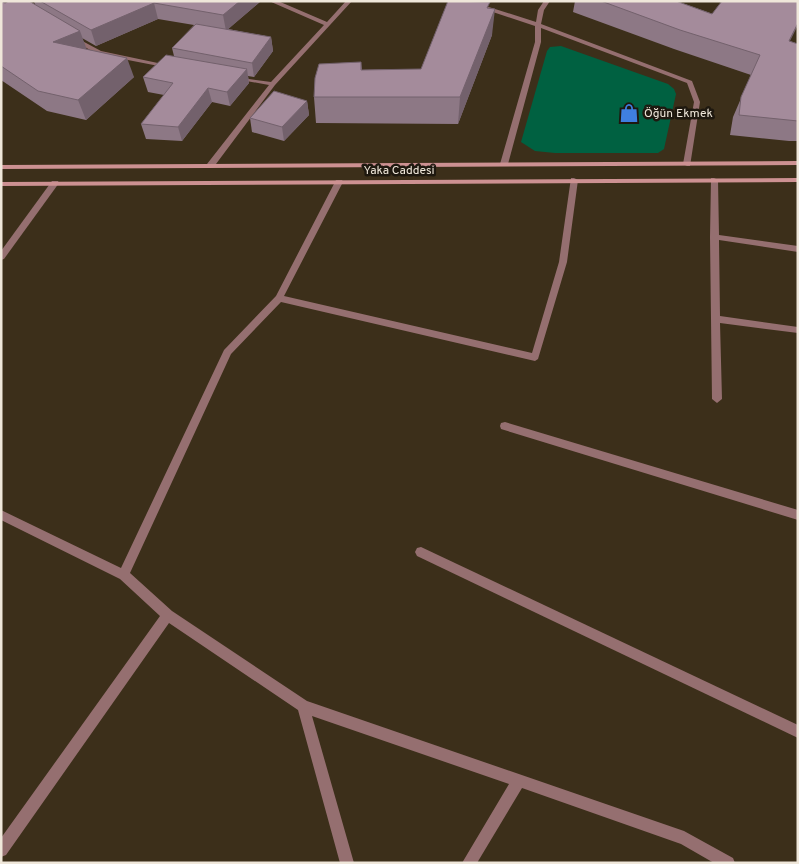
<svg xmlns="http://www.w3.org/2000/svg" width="799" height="864" font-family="Overpass,sans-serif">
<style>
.green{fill:#006141}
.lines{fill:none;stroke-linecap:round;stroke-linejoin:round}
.street{fill:#956f70;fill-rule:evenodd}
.secondary{fill:#cd9192;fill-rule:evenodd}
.wall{fill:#8d7885}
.shaded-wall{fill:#73616c}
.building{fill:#a48b9b;stroke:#73616c}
.labels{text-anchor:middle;stroke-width:5;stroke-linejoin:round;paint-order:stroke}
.far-poi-label{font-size:12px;fill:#efe7da;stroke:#1e180f;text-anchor:start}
.far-street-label{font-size:12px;fill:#efe7da;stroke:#1e180f}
</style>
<rect width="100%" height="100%" fill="#3c2f1a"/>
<path class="green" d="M 561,46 L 668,84 L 674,89 L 676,94 L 664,149 L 658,153 L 555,153 L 535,151 L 521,142 L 547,51 L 550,47 Z"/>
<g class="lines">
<g class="street">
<path d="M 269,1 L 278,1 L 327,22 L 346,1 L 352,1 L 275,85 L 213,168 L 207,168 L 207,164 L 269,85 L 235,79 L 235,77 L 271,82 L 324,25 Z"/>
<path d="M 460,1 L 470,1 L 536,22 L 538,10 L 544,1 L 550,1 L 544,10 L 541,24 L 692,81 L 700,102 L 690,166 L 687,166 L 683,164 L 694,102 L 687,83 L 541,28 L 541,42 L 508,164 L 504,166 L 501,166 L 500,164 L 535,42 L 535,26 Z"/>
<path d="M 73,36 L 101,51 L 172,66 L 169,68 L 97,54 L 71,39 L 71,37 Z"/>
<path d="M 571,178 L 574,178 L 578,180 L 567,262 L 538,359 L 535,361 L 281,302 L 231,354 L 130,573 L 172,611 L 307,701 L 684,831 L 733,858 L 735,863 L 714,863 L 681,844 L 522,788 L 477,863 L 462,863 L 509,784 L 312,716 L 354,863 L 340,863 L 298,710 L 169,623 L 6,855 L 1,857 L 1,838 L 160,616 L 120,579 L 1,520 L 1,510 L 121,568 L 224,350 L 276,296 L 336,180 L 342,180 L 343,182 L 284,296 L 532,353 L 559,262 Z"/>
<path d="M 711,178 L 714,178 L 718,180 L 719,235 L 798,246 L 798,252 L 719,240 L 720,316 L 798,327 L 798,333 L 720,323 L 722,399 L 717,403 L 712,399 L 710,237 Z"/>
<path d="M 52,181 L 58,181 L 59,183 L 4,259 L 1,260 L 1,251 Z"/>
<path d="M 505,422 L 798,510 L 798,520 L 501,429 L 500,426 L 501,423 Z"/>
<path d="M 421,547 L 798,725 L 798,738 L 417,556 L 415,552 L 417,548 Z"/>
</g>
<g class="secondary">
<path d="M 798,161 L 798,165 L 1,169 L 1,165 Z"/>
<path d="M 798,178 L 798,182 L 1,186 L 1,182 Z"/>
</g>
</g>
<g class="wall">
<path d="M 1,1 L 5,3 L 35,5 L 34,1 L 261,1 L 228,29 L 271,37 L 273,51 L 254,77 L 248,76 L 249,83 L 230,106 L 212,102 L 182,141 L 146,139 L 141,124 L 164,95 L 148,92 L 143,77 L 174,56 L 172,48 L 194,25 L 158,19 L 96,46 L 82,38 L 86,49 L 134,77 L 86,120 L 47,111 L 1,80 Z"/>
<path d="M 575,1 L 676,1 L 798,44 L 798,141 L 789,141 L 730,135 L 733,117 L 751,75 L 674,49 L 573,12 Z"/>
<path d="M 489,9 L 492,35 L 458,124 L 316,123 L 314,97 L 361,62 L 362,70 L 421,69 Z"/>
<path d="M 307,101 L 309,115 L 284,141 L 252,132 L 250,118 Z"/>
</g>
<g class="shaded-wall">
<path d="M 240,1 L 261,1 L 226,31 L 223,15 Z"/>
<path d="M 154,3 L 158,19 L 96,46 L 91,30 Z"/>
<path d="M 495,9 L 492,35 L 458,124 L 460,97 Z"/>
<path d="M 798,23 L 798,25 L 780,61 L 789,41 Z"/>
<path d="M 80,31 L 87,50 L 53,42 Z"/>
<path d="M 271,37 L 273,51 L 254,77 L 252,63 Z"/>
<path d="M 127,58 L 134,77 L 86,120 L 78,100 Z"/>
<path d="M 247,69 L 249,83 L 230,106 L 227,92 Z"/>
<path d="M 208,88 L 212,102 L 182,141 L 178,127 Z"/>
<path d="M 307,101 L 309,115 L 284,141 L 282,127 Z"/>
</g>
<g class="building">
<path d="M 1,1 L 5,3 L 9,1 L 29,1 L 80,31 L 53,42 L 127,58 L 78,100 L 38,91 L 1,66 Z"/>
<path d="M 40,1 L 240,1 L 223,15 L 154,3 L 91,30 Z"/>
<path d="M 448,1 L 490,2 L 487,8 L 495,9 L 460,97 L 314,97 L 315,78 L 319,64 L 361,62 L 361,70 L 421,69 Z"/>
<path d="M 601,1 L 676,1 L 712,14 L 722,1 L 798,1 L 798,23 L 789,41 L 798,44 L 798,121 L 739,115 L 741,97 L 760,55 L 680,30 Z"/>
<path d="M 196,24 L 271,37 L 252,63 L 172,48 Z"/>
<path d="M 166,55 L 247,69 L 227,92 L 208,88 L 178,127 L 141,124 L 173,83 L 143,77 Z"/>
<path d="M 274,91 L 307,101 L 282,127 L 250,118 Z"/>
</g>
<defs>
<g id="shop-bare" transform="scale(1.5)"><path d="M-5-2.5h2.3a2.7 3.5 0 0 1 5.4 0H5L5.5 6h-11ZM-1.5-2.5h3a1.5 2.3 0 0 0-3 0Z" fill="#3f7fe0" stroke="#1e180f" stroke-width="2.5" paint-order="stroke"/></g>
</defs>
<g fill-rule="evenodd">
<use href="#shop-bare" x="629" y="113"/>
</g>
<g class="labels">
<g class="far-poi-label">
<text x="644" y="117">Öğün Ekmek</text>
</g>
<g class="far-street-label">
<text x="399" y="174">Yaka Caddesi</text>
</g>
</g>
<rect width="799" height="864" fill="none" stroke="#efe7da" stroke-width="5"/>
</svg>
